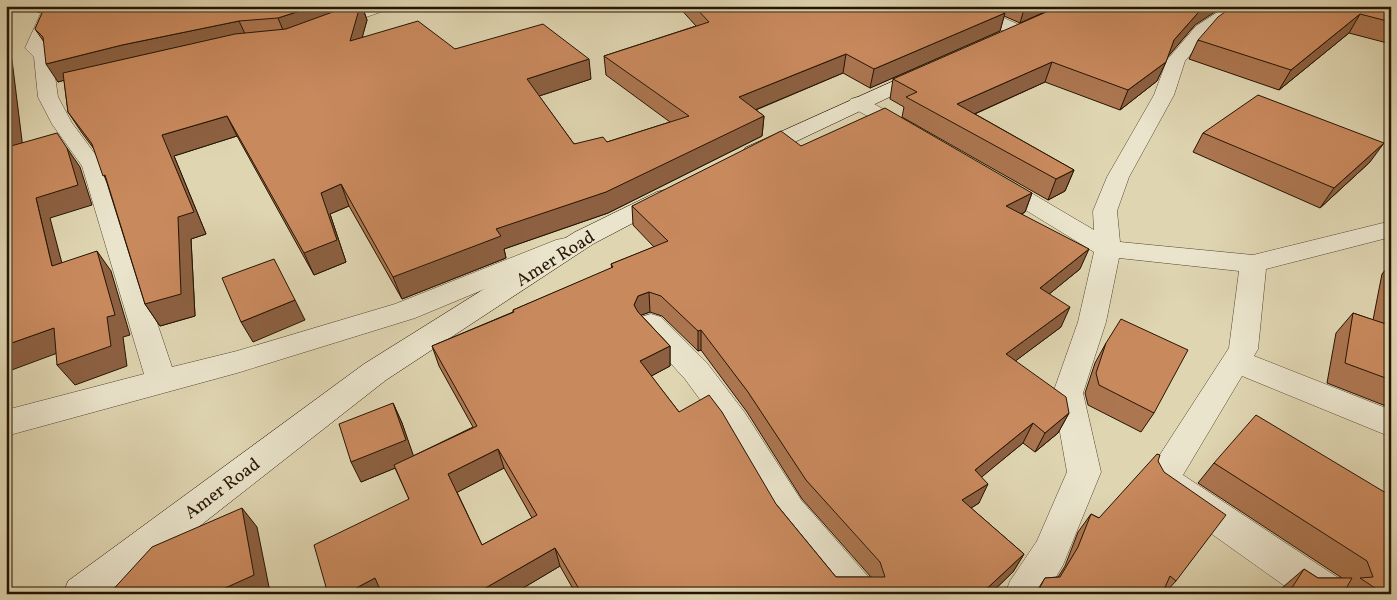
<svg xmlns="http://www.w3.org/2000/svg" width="1397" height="600" font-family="Vollkorn,serif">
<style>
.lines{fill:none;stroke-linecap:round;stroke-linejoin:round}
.street-casing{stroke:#54442e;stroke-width:1}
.secondary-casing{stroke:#251402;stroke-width:1}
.street{fill:#eae4cc;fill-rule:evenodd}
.secondary{fill:#eae4cc;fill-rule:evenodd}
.wall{fill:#ac7650;stroke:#251402;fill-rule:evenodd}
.shaded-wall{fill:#8c6041;stroke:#251402}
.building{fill:#c8895d;stroke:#251402;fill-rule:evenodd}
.labels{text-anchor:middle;stroke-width:4;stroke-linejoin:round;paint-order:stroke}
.street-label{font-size:18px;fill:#251402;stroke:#eae4cc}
</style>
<rect width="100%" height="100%" fill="#dfd5b1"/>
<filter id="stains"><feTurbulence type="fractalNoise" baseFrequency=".004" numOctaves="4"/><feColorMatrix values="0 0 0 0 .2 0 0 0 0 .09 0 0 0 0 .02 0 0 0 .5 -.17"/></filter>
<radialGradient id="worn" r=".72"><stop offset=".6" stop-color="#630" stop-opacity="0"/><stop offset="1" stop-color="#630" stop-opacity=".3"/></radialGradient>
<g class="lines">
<g class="street-casing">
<g id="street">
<path d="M 47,6 L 66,6 L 56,15 L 44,47 L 52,55 L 58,97 L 72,123 L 104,166 L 172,367 L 237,351 L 395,304 L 556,240 L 565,238 L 574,240 L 578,246 L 574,252 L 415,318 L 237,373 L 6,436 L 6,410 L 144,374 L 82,166 L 52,124 L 38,97 L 34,57 L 25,48 L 41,13 Z"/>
<path d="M 366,6 L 391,6 L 389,9 C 379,13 368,16 358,20 C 347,25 337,34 325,31 L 322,27 C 330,15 353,11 366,6 Z"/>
<path d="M 955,6 L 977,6 L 1024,27 L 1027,31 L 1024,35 L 1018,36 L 1012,35 L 957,9 Z"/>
<path d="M 1227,6 L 1247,6 L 1208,34 L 1185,61 L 1174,95 L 1129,177 L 1117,211 L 1120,242 L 1253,255 L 1391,221 L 1391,237 L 1266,269 L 1258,349 L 1254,356 L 1391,410 L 1391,437 L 1242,376 L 1183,475 L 1343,581 L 1348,594 L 1296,594 L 1150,490 L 1145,480 L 1150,470 L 1229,348 L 1239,271 L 1119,258 L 1106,322 L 1083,393 L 1101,472 L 1063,565 L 1046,594 L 1005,594 L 1010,581 L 1037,541 L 1067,472 L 1053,393 L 1078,322 L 1094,252 L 988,187 L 984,182 L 988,177 L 996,175 L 1004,177 L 1094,230 L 1093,211 L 1107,177 L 1154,95 L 1167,60 L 1196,26 Z"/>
<path d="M 858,97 L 865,99 L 914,126 L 918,130 L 914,134 L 907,136 L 900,134 L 851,107 L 848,103 L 851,99 Z"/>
<path d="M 651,314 L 661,317 L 707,363 L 745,413 L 801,500 L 872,581 L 877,594 L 833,594 L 775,522 L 723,431 L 685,379 L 641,331 L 637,324 L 641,317 Z"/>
</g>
</g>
<g class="secondary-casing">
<g id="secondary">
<path d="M 927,66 L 934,68 L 936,72 L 934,76 L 761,158 L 753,160 L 745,158 L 742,153 L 745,148 Z"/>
<path d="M 665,190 L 673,192 L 677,197 L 673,202 L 593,244 L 386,380 L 113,594 L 63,594 L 68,581 L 364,364 L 575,232 L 657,192 Z"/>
</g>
</g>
<use href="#street" class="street"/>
<use href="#secondary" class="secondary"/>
</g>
<g class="wall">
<path d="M 34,6 L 362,6 L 367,20 L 362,37 L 455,49 L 591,79 L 539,96 L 574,144 L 607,142 L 670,122 L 606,75 L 604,56 L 696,26 L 678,6 L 1058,6 L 1020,23 L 1004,16 L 1000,31 L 870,88 L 843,73 L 756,110 L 764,116 L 762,136 L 608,213 L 504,249 L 506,258 L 402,299 L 349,206 L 330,214 L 346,262 L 314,275 L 237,136 L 174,156 L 206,234 L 191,239 L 195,316 L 160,326 L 145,304 L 107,183 L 94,149 L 82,133 L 68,112 L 64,80 L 58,82 L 44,42 L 35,29 L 45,7 L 39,13 Z"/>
<path d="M 1391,6 L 1391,44 L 1349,33 L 1279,90 L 1189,59 L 1198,40 Z"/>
<path d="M 1195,25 L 1168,56 L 1157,81 L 1120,110 L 1045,82 L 975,114 L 1074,170 L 1065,191 L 1048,200 L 902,117 L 904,107 L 890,99 L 893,79 Z"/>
<path d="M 1203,133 L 1370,162 L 1320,208 L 1193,152 Z"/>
<path d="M 801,146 L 1032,193 L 1025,212 L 1022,214 L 1080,269 L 1049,294 L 1061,327 L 1015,361 L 1069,413 L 1058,433 L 1035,452 L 1023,443 L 981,477 L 979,503 L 971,508 L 1024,554 L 1013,572 L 990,594 L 576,594 L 560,566 L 513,594 L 328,594 L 409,499 L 395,468 L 361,482 L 393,403 L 402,423 L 413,456 L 473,427 L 439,366 L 432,346 L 513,312 L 513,310 L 612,268 L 611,264 L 654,247 L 633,225 L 632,206 ZM 650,312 L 662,316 L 698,351 L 701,350 L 747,412 L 802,499 L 871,577 L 836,577 L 776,504 L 679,412 L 651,376 L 670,366 L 670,346 L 641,315 ZM 504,468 L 532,518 L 482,545 L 457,492 Z"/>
<path d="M 1391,263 L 1391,408 L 1327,383 L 1336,333 L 1353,313 L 1373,320 L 1382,274 Z"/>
<path d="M 1106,343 L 1154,413 L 1141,432 L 1088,405 L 1085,393 L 1095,363 Z"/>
<path d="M 1158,461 L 1176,581 L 1164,594 L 1035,594 L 1045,578 L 1058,577 L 1065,566 L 1078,532 L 1091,514 L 1099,518 Z"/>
<path d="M 1214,463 L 1391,496 L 1391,594 L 1279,594 L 1283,587 L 1304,569 L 1318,578 L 1342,578 L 1198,483 Z"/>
</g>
<g class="shaded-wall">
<path d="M 34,6 L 45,6 L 39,13 Z"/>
<path d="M 315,6 L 362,6 L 367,20 L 356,60 L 285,35 L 278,18 Z"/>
<path d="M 1025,6 L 1058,6 L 1020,23 Z"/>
<path d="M 1204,6 L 1224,6 L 1195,25 L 1166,59 L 1174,40 Z"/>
<path d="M 1005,13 L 1000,31 L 870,88 L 874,69 Z"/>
<path d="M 1360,14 L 1349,33 L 1279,90 L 1291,70 Z"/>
<path d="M 239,21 L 247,38 L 132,62 L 58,82 L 46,64 L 122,45 Z"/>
<path d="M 6,51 L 12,60 L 25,165 L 11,146 L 6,100 Z"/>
<path d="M 846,54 L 843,73 L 738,117 L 739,97 Z"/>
<path d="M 589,59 L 591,79 L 530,99 L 527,79 Z"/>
<path d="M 1052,62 L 1045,82 L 954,123 L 957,104 Z"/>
<path d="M 1166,62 L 1157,81 L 1120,110 L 1128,90 Z"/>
<path d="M 227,116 L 237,136 L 174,156 L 206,234 L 191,239 L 195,316 L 160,326 L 145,304 L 162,135 Z"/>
<path d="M 764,116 L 762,136 L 608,213 L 504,249 L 506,258 L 402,299 L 393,277 L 496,229 Z"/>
<path d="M 1384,143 L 1370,162 L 1320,208 L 1334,188 Z"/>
<path d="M 67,148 L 80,167 L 92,205 L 50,218 L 68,286 L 52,266 L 36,198 Z"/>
<path d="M 1074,170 L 1065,191 L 1048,200 L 1056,179 Z"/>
<path d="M 341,184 L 349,206 L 330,214 L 346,262 L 314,275 L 304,253 L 321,193 Z"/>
<path d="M 1032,193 L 1025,212 L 999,225 L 1006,206 Z"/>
<path d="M 1089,249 L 1080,269 L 1032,308 L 1040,288 Z"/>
<path d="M 97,251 L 111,271 L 130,335 L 123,337 L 127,366 L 75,385 L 57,365 Z"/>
<path d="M 649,292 L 650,312 L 639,316 L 634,305 L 638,296 Z"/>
<path d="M 295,300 L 305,320 L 253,342 L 241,322 Z"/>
<path d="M 1070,307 L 1061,327 L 998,374 L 1006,354 Z"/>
<path d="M 54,328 L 71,348 L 9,371 L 6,385 L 6,345 Z"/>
<path d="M 701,330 L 701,350 L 698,351 L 698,331 Z"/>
<path d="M 670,346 L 670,366 L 642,381 L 640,361 Z"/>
<path d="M 393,403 L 402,423 L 415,460 L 361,482 L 351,462 Z"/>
<path d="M 1069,413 L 1058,433 L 1035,452 L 1045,433 Z"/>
<path d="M 1033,423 L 1023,443 L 966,490 L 975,470 Z"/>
<path d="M 498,449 L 504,468 L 456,493 L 448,474 Z"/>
<path d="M 988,484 L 979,503 L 954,519 L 962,500 Z"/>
<path d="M 242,508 L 257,527 L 270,592 L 267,594 L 212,594 Z"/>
<path d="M 555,548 L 560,566 L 513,594 L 475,594 Z"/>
<path d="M 1024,554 L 1013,572 L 990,594 L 981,594 Z"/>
<path d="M 375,578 L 385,594 L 345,594 Z"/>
</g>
<g class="building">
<path d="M 45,6 L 315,6 L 278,18 L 239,21 L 122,45 L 46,64 L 43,37 L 35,29 Z"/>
<path d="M 349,6 L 360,6 L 350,41 L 418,21 L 455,49 L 543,24 L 589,59 L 527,79 L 574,144 L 603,137 L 607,142 L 689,116 L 604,56 L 709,22 L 694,6 L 990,6 L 1005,13 L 874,69 L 846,54 L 739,97 L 764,116 L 606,192 L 496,229 L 501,236 L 393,277 L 341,184 L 321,193 L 337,240 L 304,253 L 227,116 L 162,135 L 194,212 L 178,217 L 181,294 L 145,304 L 105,175 L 103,176 L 92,144 L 68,112 L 63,73 L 235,34 L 286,29 Z"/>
<path d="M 1060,6 L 1204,6 L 1174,40 L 1166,62 L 1128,90 L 1052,62 L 957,104 L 1074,170 L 1056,179 L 906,97 L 917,92 L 893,79 Z"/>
<path d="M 1233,6 L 1391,6 L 1391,22 L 1360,14 L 1291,70 L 1198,40 L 1218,17 Z"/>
<path d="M 1258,95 L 1384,143 L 1334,188 L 1203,133 Z"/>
<path d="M 6,100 L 11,146 L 57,133 L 67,148 L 78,185 L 36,198 L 52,266 L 97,251 L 115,315 L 107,317 L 111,346 L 57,365 L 54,328 L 6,345 Z"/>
<path d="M 885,108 L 1032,193 L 1006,206 L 1089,249 L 1040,288 L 1070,307 L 1006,354 L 1066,397 L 1069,413 L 1045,433 L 1033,423 L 975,470 L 988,484 L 962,500 L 1024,554 L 981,594 L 582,594 L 555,548 L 475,594 L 382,594 L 375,578 L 345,594 L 328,594 L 314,545 L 409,499 L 394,465 L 477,426 L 432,346 L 514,312 L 513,310 L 613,267 L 611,264 L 668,241 L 632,206 L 781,131 L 801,146 ZM 649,292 L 661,296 L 698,331 L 701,330 L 748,392 L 806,480 L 880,562 L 885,577 L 836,577 L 776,504 L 722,412 L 709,395 L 679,412 L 640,361 L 670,346 L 638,312 L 634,305 L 638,296 ZM 498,449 L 537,515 L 482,545 L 448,474 Z"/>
<path d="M 274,259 L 295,300 L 241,322 L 222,278 Z"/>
<path d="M 1391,299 L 1391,380 L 1345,363 L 1353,313 L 1386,324 Z"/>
<path d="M 1121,319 L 1188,350 L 1154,413 L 1099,385 L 1096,373 L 1106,343 Z"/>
<path d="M 393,403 L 406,440 L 351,462 L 339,424 Z"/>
<path d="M 1256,415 L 1391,496 L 1391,594 L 1384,594 L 1360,578 L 1373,577 L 1367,561 L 1214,463 Z"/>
<path d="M 1157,454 L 1160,455 L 1158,461 L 1164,472 L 1226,515 L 1176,581 L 1170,576 L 1162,594 L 1051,594 L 1040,587 L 1045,578 L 1060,577 L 1078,547 L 1091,514 L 1099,518 Z"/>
<path d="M 242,508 L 254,575 L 212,594 L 109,594 L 152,547 Z"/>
<path d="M 1304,569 L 1318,578 L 1352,578 L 1343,594 L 1288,594 Z"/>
</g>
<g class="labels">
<g class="street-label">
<text transform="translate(555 258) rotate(-32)" y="6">Amer Road</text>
<text transform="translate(222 488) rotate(-37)" y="6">Amer Road</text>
</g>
</g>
<rect width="1397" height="600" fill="none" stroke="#dfd5b1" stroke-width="25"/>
<rect x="8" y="8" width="1382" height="585" fill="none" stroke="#251402" stroke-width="2.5"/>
<rect x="12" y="12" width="1372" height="575" fill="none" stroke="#251402"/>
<rect width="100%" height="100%" filter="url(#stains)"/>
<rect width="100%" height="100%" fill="url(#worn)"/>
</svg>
